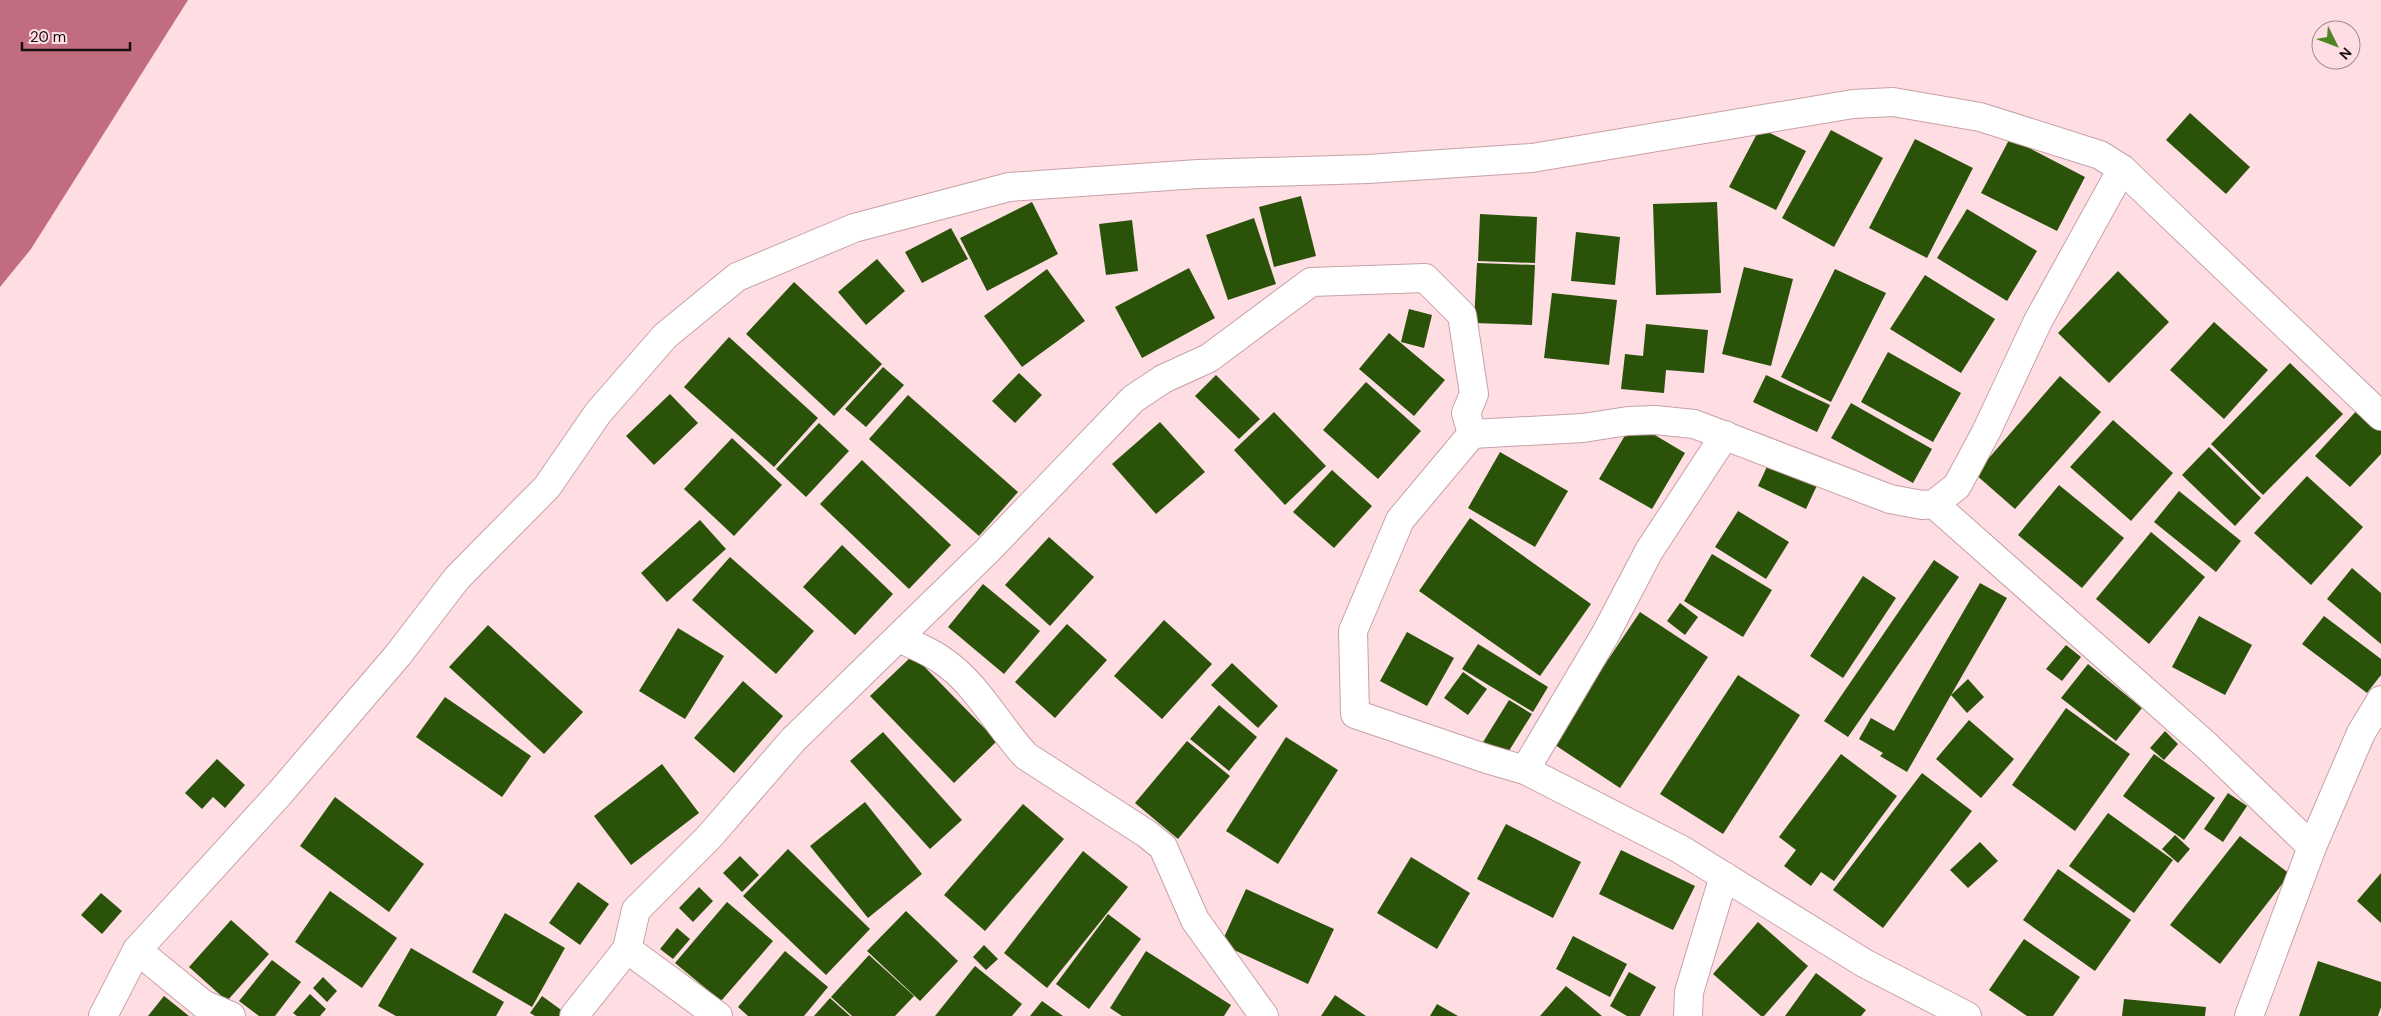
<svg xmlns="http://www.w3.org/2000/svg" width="2381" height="1016" font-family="'DM Sans',sans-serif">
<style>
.water{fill:#c26d7f}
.building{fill:#2a5209}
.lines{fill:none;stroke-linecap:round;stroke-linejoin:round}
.minor-casing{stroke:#c7a1a7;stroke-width:30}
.minor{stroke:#fff;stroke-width:28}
</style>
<rect width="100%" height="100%" fill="#fedee3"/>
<path class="water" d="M 0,0 L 188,0 L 31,249 L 0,287 Z"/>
<g class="building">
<path d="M 2190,113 L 2250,167 L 2226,194 L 2166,140 Z"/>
<path d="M 1760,128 L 1806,151 L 1776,210 L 1729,187 Z"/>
<path d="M 1831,130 L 1883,158 L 1834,247 L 1782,218 Z"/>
<path d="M 2010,138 L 2085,177 L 2057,231 L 1981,193 Z"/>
<path d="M 1915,139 L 1973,168 L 1927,258 L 1869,228 Z"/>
<path d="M 1301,196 L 1316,256 L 1274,267 L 1259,207 Z"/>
<path d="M 1032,202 L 1058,254 L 987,291 L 960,238 Z"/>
<path d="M 1717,202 L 1721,293 L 1656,295 L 1653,204 Z"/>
<path d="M 1967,209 L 2037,251 L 2007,301 L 1937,258 Z"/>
<path d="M 1480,214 L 1537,217 L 1535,263 L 1478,261 Z"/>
<path d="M 1254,218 L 1276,284 L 1228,300 L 1206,235 Z"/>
<path d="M 1132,220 L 1138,271 L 1106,275 L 1099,224 Z"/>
<path d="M 951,228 L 968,259 L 922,283 L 905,252 Z"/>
<path d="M 1576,232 L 1620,237 L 1615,285 L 1571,281 Z"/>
<path d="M 877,259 L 905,291 L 866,325 L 838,292 Z"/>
<path d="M 1477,263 L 1535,265 L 1532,325 L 1474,323 Z"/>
<path d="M 1744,267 L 1793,279 L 1771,366 L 1722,354 Z"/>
<path d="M 1189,268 L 1215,318 L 1142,358 L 1115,307 Z"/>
<path d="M 1047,269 L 1085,321 L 1022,367 L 984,316 Z"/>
<path d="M 1835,269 L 1886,293 L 1831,402 L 1781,377 Z"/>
<path d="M 2118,271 L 2169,322 L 2109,383 L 2058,333 Z"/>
<path d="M 1925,275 L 1995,319 L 1961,373 L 1890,329 Z"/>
<path d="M 794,282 L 882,364 L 834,416 L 746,334 Z"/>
<path d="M 1552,293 L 1617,300 L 1609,365 L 1544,358 Z"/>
<path d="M 1409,309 L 1432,315 L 1424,348 L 1401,342 Z"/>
<path d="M 2214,322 L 2268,370 L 2224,419 L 2170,370 Z"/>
<path d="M 1646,324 L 1708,330 L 1704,373 L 1666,370 L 1664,393 L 1621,389 L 1625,354 L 1643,356 Z"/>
<path d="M 1389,333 L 1445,380 L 1414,416 L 1359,369 Z"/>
<path d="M 729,337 L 818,418 L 774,467 L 684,387 Z"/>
<path d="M 1888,352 L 1961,393 L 1933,442 L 1861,402 Z"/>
<path d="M 2290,363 L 2343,414 L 2263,495 L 2211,444 Z"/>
<path d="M 883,367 L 904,385 L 866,427 L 845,409 Z"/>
<path d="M 1019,373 L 1042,395 L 1015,423 L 992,401 Z"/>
<path d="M 1216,375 L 1260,419 L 1239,439 L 1195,396 Z"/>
<path d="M 1766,375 L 1830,405 L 1817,432 L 1753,402 Z"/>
<path d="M 2060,376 L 2101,412 L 2015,509 L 1975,474 Z"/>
<path d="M 1366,382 L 1421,431 L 1378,479 L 1323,430 Z"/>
<path d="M 670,394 L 698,423 L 654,465 L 626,436 Z"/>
<path d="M 908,395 L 1018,492 L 979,536 L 869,439 Z"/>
<path d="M 1851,403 L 1932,449 L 1913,483 L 1831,438 Z"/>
<path d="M 2359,408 L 2381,429 L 2381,454 L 2350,487 L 2315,456 Z"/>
<path d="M 1274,412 L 1326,466 L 1285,505 L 1234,450 Z"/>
<path d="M 2113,420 L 2173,473 L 2131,521 L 2070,467 Z"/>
<path d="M 1160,422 L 1205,472 L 1156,514 L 1112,464 Z"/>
<path d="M 1633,422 L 1685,453 L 1652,509 L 1599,479 Z"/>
<path d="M 819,423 L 849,451 L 806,497 L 776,469 Z"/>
<path d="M 732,438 L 782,485 L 734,536 L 684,489 Z"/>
<path d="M 2209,447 L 2261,498 L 2235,526 L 2182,475 Z"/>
<path d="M 1500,452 L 1568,491 L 1535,547 L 1468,508 Z"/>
<path d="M 1771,458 L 1819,481 L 1806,509 L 1758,486 Z"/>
<path d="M 862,460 L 951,545 L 909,589 L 820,504 Z"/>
<path d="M 1332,470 L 1372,506 L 1334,548 L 1293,512 Z"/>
<path d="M 2307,476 L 2363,527 L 2311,585 L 2254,533 Z"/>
<path d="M 2059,485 L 2124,538 L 2082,588 L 2018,535 Z"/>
<path d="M 2179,491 L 2241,541 L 2216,572 L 2154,522 Z"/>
<path d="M 1738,511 L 1789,542 L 1766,579 L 1715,547 Z"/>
<path d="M 1470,518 L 1591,604 L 1540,676 L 1419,591 Z"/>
<path d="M 700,520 L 726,549 L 667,602 L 641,573 Z"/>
<path d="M 2151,532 L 2205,577 L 2149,644 L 2096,599 Z"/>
<path d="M 1049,537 L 1094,577 L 1050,626 L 1005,585 Z"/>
<path d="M 842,545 L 893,594 L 855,635 L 803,587 Z"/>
<path d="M 1712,554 L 1772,590 L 1743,637 L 1684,601 Z"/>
<path d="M 730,557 L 814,631 L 776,674 L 692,600 Z"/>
<path d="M 1934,560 L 1959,577 L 1848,737 L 1824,721 Z"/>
<path d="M 2352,568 L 2381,593 L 2381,644 L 2327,599 Z"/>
<path d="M 1863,576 L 1896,598 L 1843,678 L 1810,656 Z"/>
<path d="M 1980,583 L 2007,598 L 1951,695 L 1968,679 L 1984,697 L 1967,713 L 1951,695 L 1907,772 L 1880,756 L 1883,753 L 1859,739 L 1871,718 L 1894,731 Z"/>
<path d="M 983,584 L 1040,631 L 1004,674 L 948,627 Z"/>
<path d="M 1680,603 L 1698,617 L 1685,635 L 1667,621 Z"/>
<path d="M 1640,612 L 1708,657 L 1620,788 L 1552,743 Z"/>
<path d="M 2199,616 L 2252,645 L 2225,695 L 2172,667 Z"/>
<path d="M 2324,616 L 2381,659 L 2381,675 L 2367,693 L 2302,644 Z"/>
<path d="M 1164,620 L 1212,664 L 1162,719 L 1114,676 Z"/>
<path d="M 1067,624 L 1107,660 L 1055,718 L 1015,682 Z"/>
<path d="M 488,625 L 583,712 L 544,754 L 449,667 Z"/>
<path d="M 678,628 L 724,656 L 685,719 L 639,691 Z"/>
<path d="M 1407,632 L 1454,658 L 1427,706 L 1380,681 Z"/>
<path d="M 1478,644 L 1548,687 L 1533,712 L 1462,669 Z"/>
<path d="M 2066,645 L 2081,657 L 2062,681 L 2046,669 Z"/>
<path d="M 913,655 L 997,741 L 954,783 L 870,696 Z"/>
<path d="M 1232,663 L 1278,706 L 1258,728 L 1211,685 Z"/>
<path d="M 2088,664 L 2142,708 L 2116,741 L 2061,698 Z"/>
<path d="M 1463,672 L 1487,689 L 1468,715 L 1444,698 Z"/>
<path d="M 1738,675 L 1800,715 L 1723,834 L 1660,794 Z"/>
<path d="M 743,681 L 783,716 L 734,773 L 694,738 Z"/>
<path d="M 445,697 L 531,756 L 502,797 L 416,737 Z"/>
<path d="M 1509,700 L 1532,714 L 1502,762 L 1480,747 Z"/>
<path d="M 1219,705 L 1257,737 L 1229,771 L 1190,739 Z"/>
<path d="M 2066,708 L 2130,754 L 2075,831 L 2012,785 Z"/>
<path d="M 1969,720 L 2014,759 L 1981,798 L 1936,759 Z"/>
<path d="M 2165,731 L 2178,744 L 2164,760 L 2150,748 Z"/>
<path d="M 883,732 L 962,820 L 930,849 L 850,761 Z"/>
<path d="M 1286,737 L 1338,770 L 1278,864 L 1226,831 Z"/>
<path d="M 1187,741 L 1230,776 L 1178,839 L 1135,803 Z"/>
<path d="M 1841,754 L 1897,796 L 1834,881 L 1821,872 L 1811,886 L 1784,866 L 1796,850 L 1779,837 Z"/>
<path d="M 2154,754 L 2215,798 L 2184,840 L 2123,796 Z"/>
<path d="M 217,759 L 245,785 L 225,808 L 213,797 L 202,809 L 185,793 Z"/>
<path d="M 662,764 L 699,813 L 631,865 L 594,816 Z"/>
<path d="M 1922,773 L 1972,811 L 1883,928 L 1833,890 Z"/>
<path d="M 2228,793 L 2247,806 L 2223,842 L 2204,829 Z"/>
<path d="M 335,797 L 424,864 L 389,912 L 300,846 Z"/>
<path d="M 865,802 L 922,874 L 868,918 L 810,846 Z"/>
<path d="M 1023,804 L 1064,839 L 985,931 L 944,895 Z"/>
<path d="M 2108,813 L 2173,860 L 2134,913 L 2069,866 Z"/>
<path d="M 1506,824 L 1581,862 L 1553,918 L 1477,879 Z"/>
<path d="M 2175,835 L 2190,849 L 2178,863 L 2162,849 Z"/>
<path d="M 2240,836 L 2290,874 L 2220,964 L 2170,925 Z"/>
<path d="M 1980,842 L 1998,861 L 1968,888 L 1950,870 Z"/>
<path d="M 788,849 L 870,929 L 826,975 L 743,896 Z"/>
<path d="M 1621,850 L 1695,886 L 1673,930 L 1599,894 Z"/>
<path d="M 1083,851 L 1128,887 L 1047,988 L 1004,953 Z"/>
<path d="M 740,856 L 759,875 L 742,892 L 723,873 Z"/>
<path d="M 1411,857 L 1470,893 L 1437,949 L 1377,913 Z"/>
<path d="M 2058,869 L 2131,920 L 2095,971 L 2023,920 Z"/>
<path d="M 2381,873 L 2381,923 L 2357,901 Z"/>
<path d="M 578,882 L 609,904 L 580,945 L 549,923 Z"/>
<path d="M 699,887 L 713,901 L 693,922 L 679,908 Z"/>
<path d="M 1246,889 L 1334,929 L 1308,984 L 1221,944 Z"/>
<path d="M 330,891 L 397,938 L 362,988 L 295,942 Z"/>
<path d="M 101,893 L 122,911 L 102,934 L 81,915 Z"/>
<path d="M 727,902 L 773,941 L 721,1001 L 675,963 Z"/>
<path d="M 906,911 L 958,961 L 920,1001 L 867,951 Z"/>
<path d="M 505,913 L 565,948 L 532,1007 L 472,972 Z"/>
<path d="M 1108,914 L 1141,939 L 1089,1009 L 1056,984 Z"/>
<path d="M 231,920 L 269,954 L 227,1001 L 189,967 Z"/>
<path d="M 1758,922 L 1808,966 L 1764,1016 L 1761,1016 L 1713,974 Z"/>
<path d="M 677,928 L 690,939 L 673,959 L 660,949 Z"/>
<path d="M 1573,936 L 1627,964 L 1610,997 L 1556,969 Z"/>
<path d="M 2024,939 L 2080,977 L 2053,1016 L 2027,1016 L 1989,990 Z"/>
<path d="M 984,945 L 998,959 L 986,970 L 973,957 Z"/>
<path d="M 411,948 L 504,1002 L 496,1016 L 396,1016 L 378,1006 Z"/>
<path d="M 785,951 L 828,987 L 804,1016 L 748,1016 L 738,1007 Z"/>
<path d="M 1146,951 L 1231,1005 L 1224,1016 L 1122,1016 L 1110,1008 Z"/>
<path d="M 869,955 L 914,996 L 895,1016 L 852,1016 L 831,997 Z"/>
<path d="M 272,960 L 301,982 L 275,1016 L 259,1016 L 239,1001 Z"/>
<path d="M 2318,961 L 2381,982 L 2381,1007 L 2378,1016 L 2299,1016 Z"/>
<path d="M 975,966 L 1022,1004 L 1012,1016 L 935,1016 Z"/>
<path d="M 1629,972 L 1656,987 L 1640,1016 L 1627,1016 L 1610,1006 Z"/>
<path d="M 1816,973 L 1866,1010 L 1861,1016 L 1785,1016 Z"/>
<path d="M 323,977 L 337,991 L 327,1002 L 313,988 Z"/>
<path d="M 1566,986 L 1602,1016 L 1540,1016 Z"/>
<path d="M 310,994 L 326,1009 L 320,1016 L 297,1016 L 293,1013 Z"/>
<path d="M 1335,995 L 1366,1016 L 1321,1016 Z"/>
<path d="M 164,996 L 189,1016 L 148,1016 Z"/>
<path d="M 542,996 L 564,1012 L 562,1016 L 535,1016 L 530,1013 Z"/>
<path d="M 830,998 L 850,1016 L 814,1016 Z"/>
<path d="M 2124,999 L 2206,1007 L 2205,1016 L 2122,1016 Z"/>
<path d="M 1042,1001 L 1063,1016 L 1030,1016 Z"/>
<path d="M 1437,1004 L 1458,1016 L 1430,1016 Z"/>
</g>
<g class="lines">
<g class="minor-casing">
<g id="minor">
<path d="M 1472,434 L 1400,520 L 1353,631 L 1355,714 L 1487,759 L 1525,770 L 1680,849 L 1864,963 L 1967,1016"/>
<path d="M 1934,504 L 2207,746 L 2312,847 L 2249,1016"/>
<path d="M 899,638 C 913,645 930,651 943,661 C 977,684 998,726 1026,756 L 1147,834 L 1163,847 L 1195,920 L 1264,1016"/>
<path d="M 1525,770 L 1605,635 L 1649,551 L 1725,435"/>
<path d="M 2312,847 L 2361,733 L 2381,700"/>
<path d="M 103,1016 L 137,950"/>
<path d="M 231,1016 L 203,1004 L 137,950 L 280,793 L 398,655 L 457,578 L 547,487 L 598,413 L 665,336 L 737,277 L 854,228 L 1009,187 L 1198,174 L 1368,169 L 1532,158 L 1853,104 L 1893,102 L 1980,117 L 2100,155 L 2122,169 L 2381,416"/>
<path d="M 574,1016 L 627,949"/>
<path d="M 718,1016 L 627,949 L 636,910 L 709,837 L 793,740 L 987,551 L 1133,399 L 1163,379 L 1209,358 L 1311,282 L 1425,278 L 1462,315 L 1474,394 L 1466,413 L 1472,434 L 1583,428 L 1628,421 L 1655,420 L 1694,424 L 1890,499 L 1922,505 L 1934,504 L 1957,486 L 1986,432 L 2038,321 L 2122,169"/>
<path d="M 1688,1016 L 1689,992 L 1724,876"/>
</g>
</g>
<use href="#minor" class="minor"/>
</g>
<g transform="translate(2336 45) rotate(132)"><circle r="24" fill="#fedee3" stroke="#a38b8f"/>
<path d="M0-4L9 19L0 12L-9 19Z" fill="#4d8623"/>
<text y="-8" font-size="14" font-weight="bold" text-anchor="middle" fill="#1b0e10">N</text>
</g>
<path d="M22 42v8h108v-8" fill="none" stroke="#1b0e10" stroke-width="2.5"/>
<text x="30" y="42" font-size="15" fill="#1b0e10" stroke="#fedee3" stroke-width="4" paint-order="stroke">20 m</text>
</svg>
